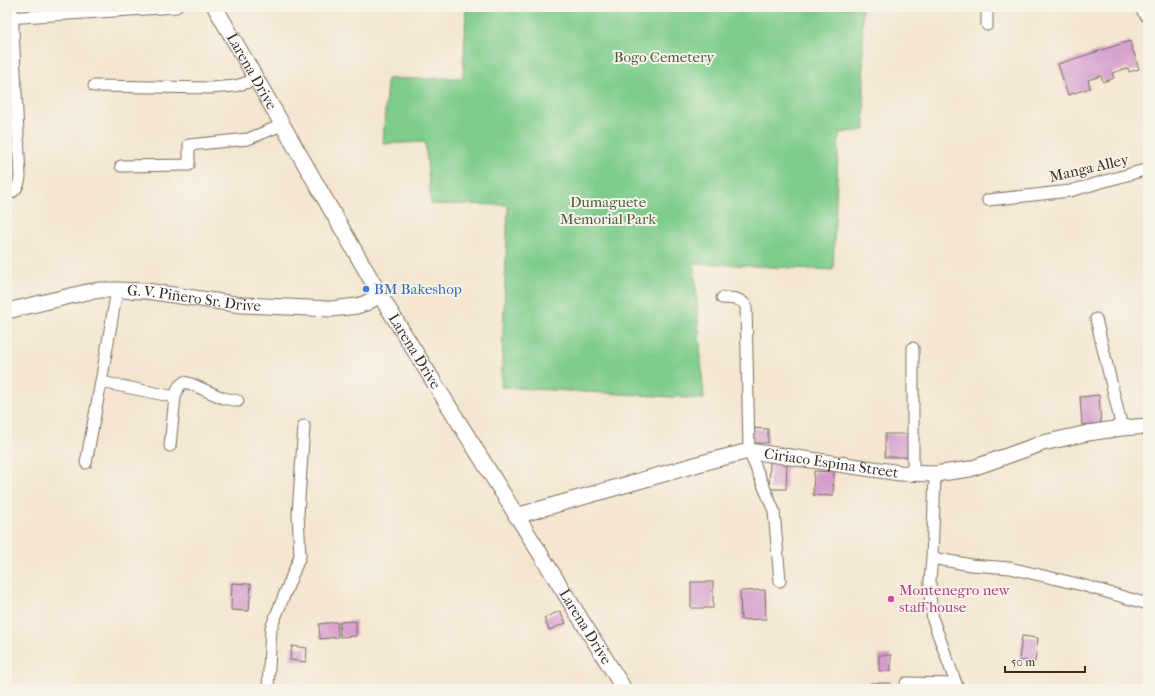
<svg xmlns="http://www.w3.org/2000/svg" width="1155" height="696" font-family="'IM FELL French Canon',serif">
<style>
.green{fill:#7ecc8b;stroke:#5c7b54}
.building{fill:#d49dcc}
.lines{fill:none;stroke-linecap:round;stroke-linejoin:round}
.street-casing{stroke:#7c6c5c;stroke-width:13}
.secondary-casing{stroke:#7c6c5c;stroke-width:17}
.street{stroke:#fff;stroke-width:11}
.secondary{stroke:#fff;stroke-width:15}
.shop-dot{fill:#3f7fe0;stroke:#f7f3e8;stroke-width:1.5}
.hotel-dot{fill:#d1479c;stroke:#f7f3e8;stroke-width:1.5}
.labels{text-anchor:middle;stroke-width:4;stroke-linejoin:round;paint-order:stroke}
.park-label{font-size:15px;fill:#4f5b3f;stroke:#f7f3e8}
.street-label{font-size:15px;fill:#3b2a1e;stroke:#f7f3e8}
.shop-label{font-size:15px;fill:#366cbe;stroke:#f7f3e8;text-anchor:start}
.hotel-label{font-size:15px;fill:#b23c85;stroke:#f7f3e8;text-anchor:start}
</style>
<rect width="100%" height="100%" fill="#f7f3e8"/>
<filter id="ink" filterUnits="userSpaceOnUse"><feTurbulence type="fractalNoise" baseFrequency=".025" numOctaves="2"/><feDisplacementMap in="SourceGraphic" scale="8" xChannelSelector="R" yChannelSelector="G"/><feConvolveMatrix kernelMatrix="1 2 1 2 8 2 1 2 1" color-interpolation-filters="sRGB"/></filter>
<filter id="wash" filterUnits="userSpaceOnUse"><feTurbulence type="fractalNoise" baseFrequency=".012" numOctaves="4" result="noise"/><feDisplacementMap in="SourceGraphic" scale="16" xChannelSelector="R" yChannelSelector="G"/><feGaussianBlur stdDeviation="0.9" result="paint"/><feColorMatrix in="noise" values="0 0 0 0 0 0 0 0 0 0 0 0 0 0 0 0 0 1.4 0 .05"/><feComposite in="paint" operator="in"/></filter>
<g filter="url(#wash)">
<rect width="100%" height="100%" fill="#f4e6d0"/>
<path class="green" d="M 466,7 L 862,7 L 865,130 L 839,133 L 833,270 L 694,263 L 704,399 L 501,387 L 508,205 L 431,204 L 425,142 L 383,144 L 387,79 L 463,78 Z"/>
<g id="blocks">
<g class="building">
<path d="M 1130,41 L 1139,69 L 1129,72 L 1128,68 L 1112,73 L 1114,78 L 1103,82 L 1101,76 L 1088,80 L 1090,88 L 1068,95 L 1058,64 Z"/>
<path d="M 1099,395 L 1101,423 L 1082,425 L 1080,397 Z"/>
<path d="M 750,428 L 768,429 L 768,443 L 749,443 Z"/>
<rect x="885" y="434" width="25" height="23"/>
<path d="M 770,462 L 787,462 L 786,489 L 769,489 Z"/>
<path d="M 814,471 L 834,472 L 833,496 L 813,495 Z"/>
<rect x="691" y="582" width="22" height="26"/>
<path d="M 232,583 L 251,584 L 249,611 L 231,610 Z"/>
<path d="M 765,590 L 766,619 L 741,620 L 740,591 Z"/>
<path d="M 560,611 L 566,623 L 549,630 L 544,618 Z"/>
<path d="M 356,621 L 356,636 L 340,637 L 339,622 Z"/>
<path d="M 337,622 L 338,637 L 320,639 L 319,624 Z"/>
<path d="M 1022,636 L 1038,638 L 1035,662 L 1019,660 Z"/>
<path d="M 292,646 L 307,648 L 306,662 L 290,660 Z"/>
<rect x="879" y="655" width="12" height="16"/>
<path d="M 870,683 L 891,683 L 892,689 L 870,689 Z"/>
</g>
</g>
</g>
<g filter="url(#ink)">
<use href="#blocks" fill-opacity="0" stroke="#7c6c5c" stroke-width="1"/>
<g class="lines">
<g class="street-casing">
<g id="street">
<path d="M 987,7 L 987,25"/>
<path d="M 7,18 L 176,7"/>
<path d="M 94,86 L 211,88 L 235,86 L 256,80"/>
<path d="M 121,166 L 189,165 L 189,145 L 248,139 L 282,125"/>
<path d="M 7,194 C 16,192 19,186 20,177 L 12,7"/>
<path d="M 988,200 L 1070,191 L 1148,169"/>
<path d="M 722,298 C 731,299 741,297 746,306 L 749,451 L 774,511 L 780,581"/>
<path d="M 1096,319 L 1122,428"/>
<path d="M 913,348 L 913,473"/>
<path d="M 101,382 L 175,397 L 179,386 L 184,382 L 191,384 L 223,398 L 238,401"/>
<path d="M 170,446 L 175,397"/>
<path d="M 86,463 L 101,382 L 117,290"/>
<path d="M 935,474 L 932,558 L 930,580 L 930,596 L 933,620 L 958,689"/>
<path d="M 932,558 L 971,565 L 1010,568 L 1082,585 L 1148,604"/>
<path d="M 906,683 L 956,684"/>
<path d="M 268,689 L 271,628 L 300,556 L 298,513 L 304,426"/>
</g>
</g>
<g class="secondary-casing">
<g id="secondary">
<path id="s1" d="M 215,7 L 380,295 L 624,689"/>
<path d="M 1142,7 L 1148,15"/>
<path id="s2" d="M 7,311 L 87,292 L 101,290 L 117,290 L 146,291 L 242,305 L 331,309 L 357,306 L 366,303 L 380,295"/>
<path id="s3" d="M 516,516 L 709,461 L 749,451 L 900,473 L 935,474 L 970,469 L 1043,443 L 1088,433 L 1122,428 L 1148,426"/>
</g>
</g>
<use href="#street" class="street"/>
<use href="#secondary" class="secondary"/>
</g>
</g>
<circle class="shop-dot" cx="366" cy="289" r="4"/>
<circle class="hotel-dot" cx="891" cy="599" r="4"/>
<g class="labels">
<g class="park-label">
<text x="664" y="62">Bogo Cemetery</text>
<text x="608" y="207">Dumaguete<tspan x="608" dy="17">Memorial Park</tspan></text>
</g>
<g class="street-label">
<text dy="5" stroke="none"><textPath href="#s1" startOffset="74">Larena Drive</textPath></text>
<text transform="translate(1089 168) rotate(-13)" y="5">Manga Alley</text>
<text dy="5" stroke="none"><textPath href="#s2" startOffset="190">G. V. Piñero Sr. Drive</textPath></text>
<text dy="5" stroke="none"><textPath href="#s1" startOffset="398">Larena Drive</textPath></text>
<text dy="5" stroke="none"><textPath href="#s3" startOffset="325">Ciriaco Espina Street</textPath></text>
<text dy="5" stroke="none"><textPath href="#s1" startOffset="722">Larena Drive</textPath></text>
</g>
<g class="shop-label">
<text x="374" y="294">BM Bakeshop</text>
</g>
<g class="hotel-label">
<text x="899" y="595">Montenegro new<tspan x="899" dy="17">staff house</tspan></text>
</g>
</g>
<rect width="1155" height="696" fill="none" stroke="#f7f3e8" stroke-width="24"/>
<path d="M1005 666v6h80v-6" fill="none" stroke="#3b2a1e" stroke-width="2"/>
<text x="1011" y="666" font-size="12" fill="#3b2a1e" stroke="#f7f3e8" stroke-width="3" paint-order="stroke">50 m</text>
</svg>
